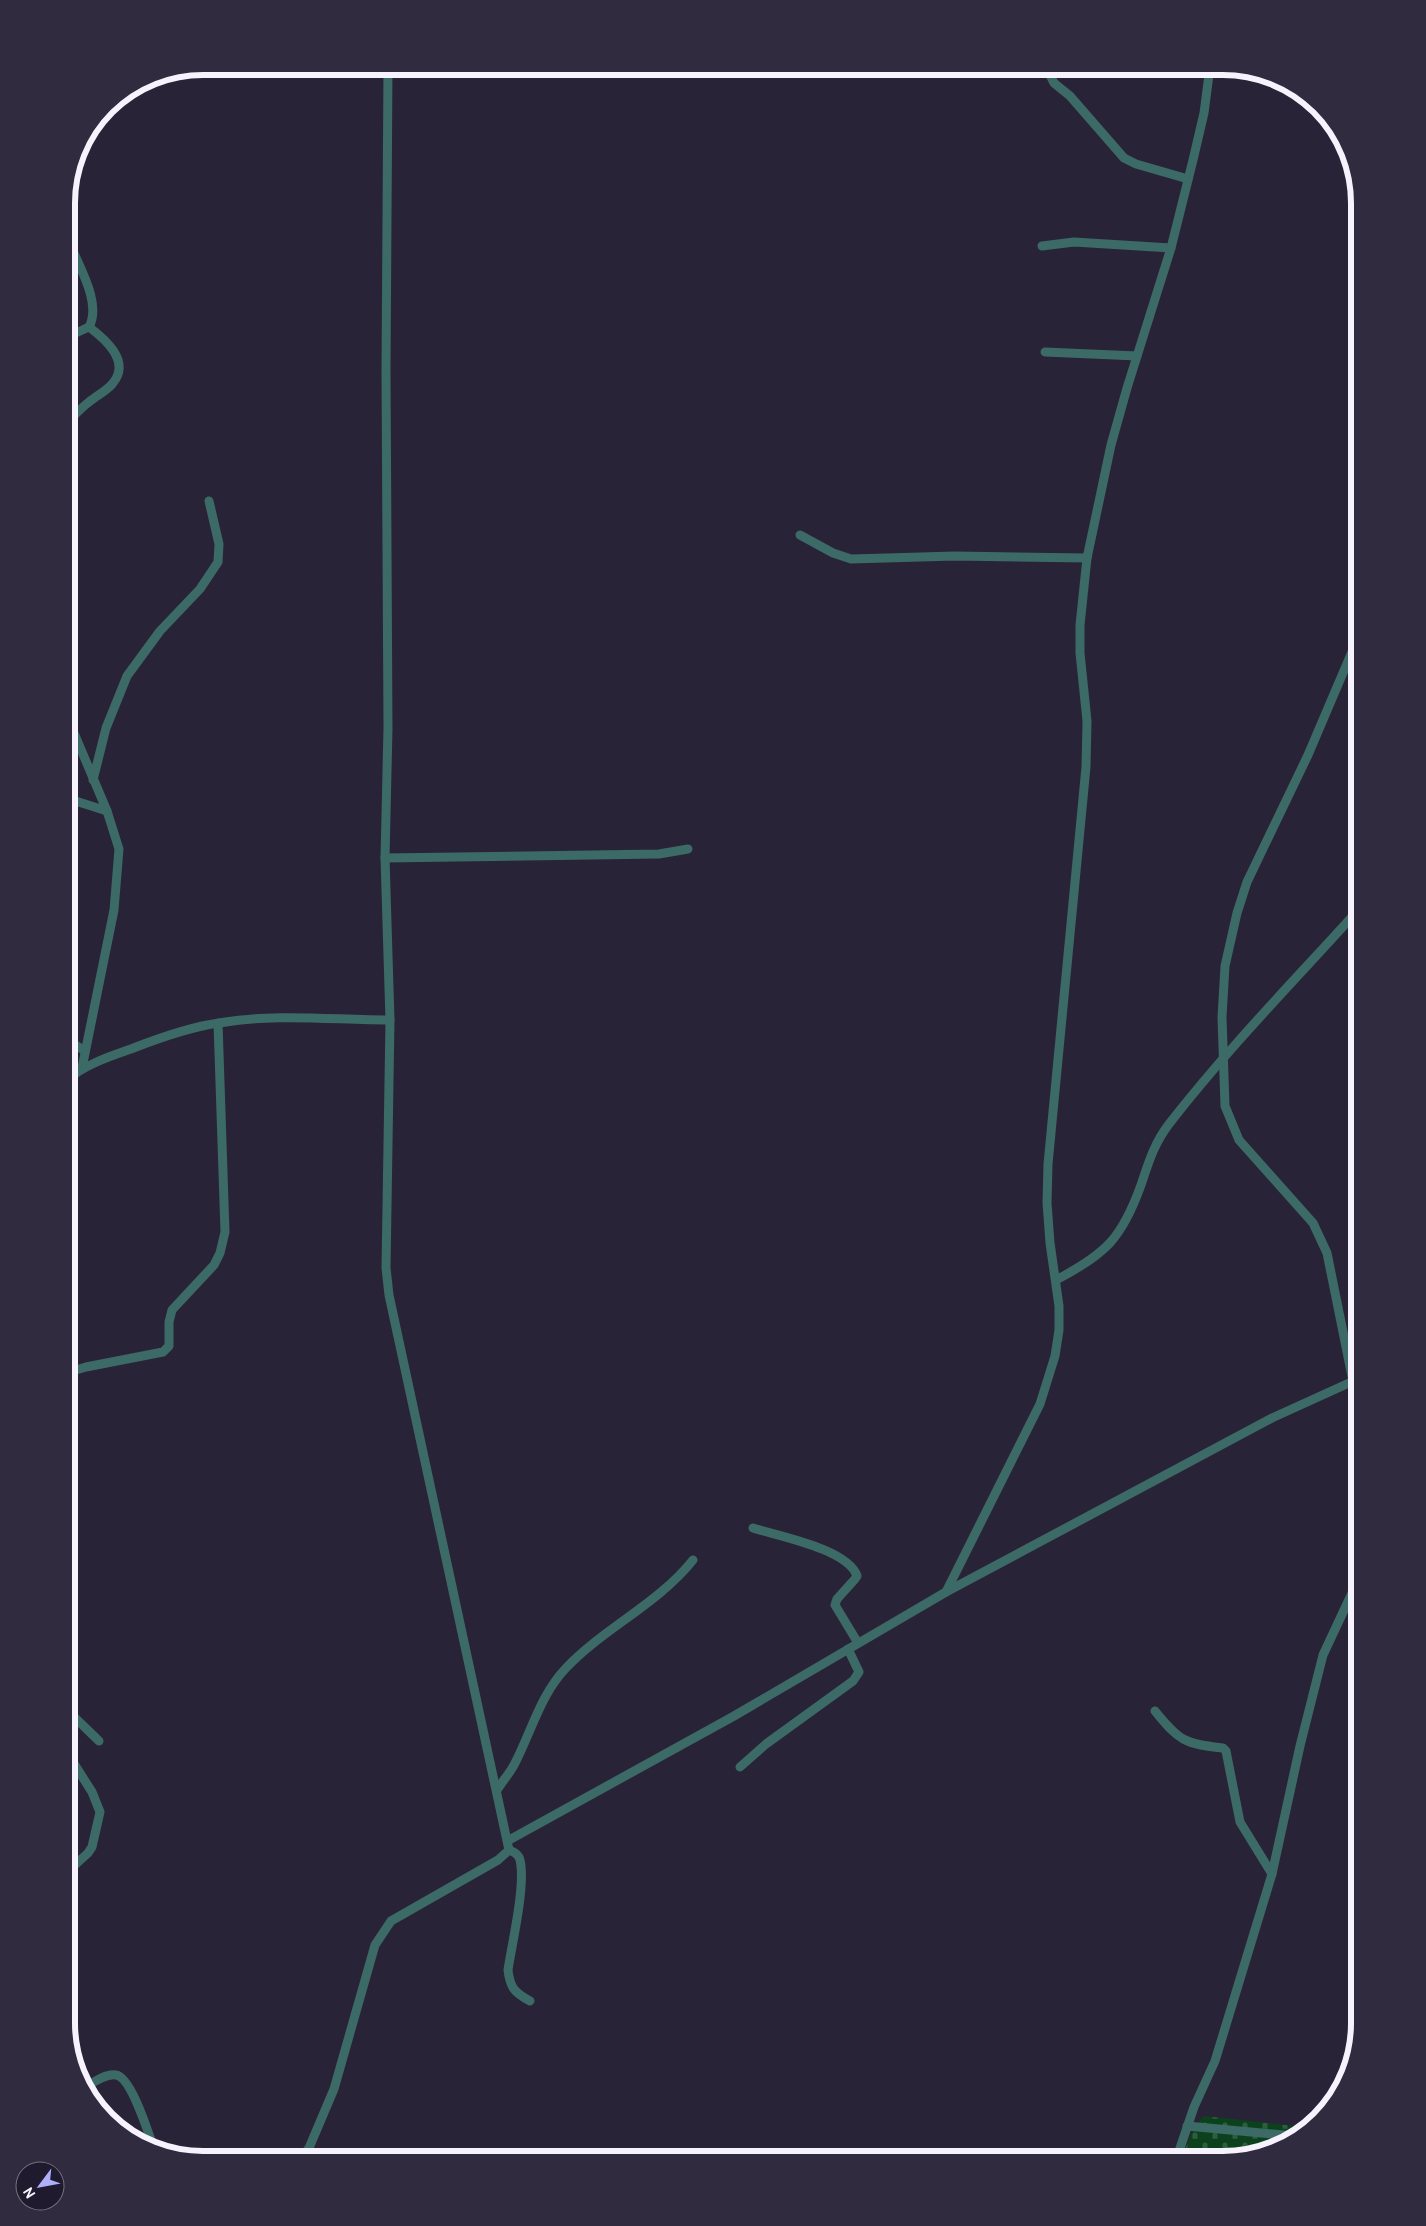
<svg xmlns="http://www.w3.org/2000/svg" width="1426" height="2226" font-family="Overpass,sans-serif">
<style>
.cemetery{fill:url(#cemetery-stones)}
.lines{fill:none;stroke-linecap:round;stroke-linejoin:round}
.minor{stroke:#3c6a67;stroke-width:9}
.rim{fill:none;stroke:#f6f3fe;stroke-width:6}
</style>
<defs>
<pattern id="cemetery-stones" width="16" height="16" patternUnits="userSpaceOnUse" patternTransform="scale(1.25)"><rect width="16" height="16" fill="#0b421d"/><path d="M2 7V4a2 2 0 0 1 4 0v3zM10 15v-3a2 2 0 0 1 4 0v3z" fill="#2f5e3f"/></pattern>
</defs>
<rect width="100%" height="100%" fill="#292337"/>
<path class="cemetery" d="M 1204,2116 L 1303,2127 L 1284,2146 L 1223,2160 L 1181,2160 L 1194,2127 Z"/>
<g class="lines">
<g class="minor">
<path d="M 388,66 L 386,371 L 388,728 L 385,858 L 390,1020"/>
<path d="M 1046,67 L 1054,83 L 1070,96 L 1124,158 L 1136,164 L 1188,179"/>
<path d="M 1042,246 L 1074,242 L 1171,248"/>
<path d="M 67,337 L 89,327 C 103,301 75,261 67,236"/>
<path d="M 1045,352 L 1137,356"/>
<path d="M 66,423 C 74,416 81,408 89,402 C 97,395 107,391 113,383 C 131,361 105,339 89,327"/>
<path d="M 800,535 L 833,553 L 851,559 L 955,556 L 1087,558"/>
<path d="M 66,714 L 107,811 L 119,849 L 114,910 L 82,1068"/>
<path d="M 93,780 L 106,728 L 127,676 L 160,631 L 200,589 L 218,562 L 219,544 L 209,501"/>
<path d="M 66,798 L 107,811"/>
<path d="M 385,858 L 659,854 L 688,849"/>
<path d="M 66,1039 L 85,1051"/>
<path d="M 66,1081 C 84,1065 108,1057 131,1049 C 159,1038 189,1027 219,1023 C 275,1013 334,1020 390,1020 L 386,1268 L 389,1295 L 509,1850 L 498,1860 L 391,1921 L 375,1945 L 334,2089 L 309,2148 L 300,2160"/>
<path d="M 1056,1280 C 1106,1254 1122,1238 1141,1185 C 1149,1161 1154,1144 1169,1124 C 1228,1048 1296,979 1360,908"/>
<path d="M 66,1373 L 86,1367 L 163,1352 L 169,1346 L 169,1322 L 172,1310 L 214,1265 L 220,1253 L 225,1232 L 218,1023"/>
<path d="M 1360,1416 L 1327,1253 L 1313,1223 L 1239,1140 L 1225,1106 L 1222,1017 L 1225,966 L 1237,913 L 1247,882 L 1308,755 L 1360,633"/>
<path d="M 753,1528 C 778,1536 848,1549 857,1576 L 855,1579 L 837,1599 L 835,1605 L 858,1643"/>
<path d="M 946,1592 L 1040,1404 L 1055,1356 L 1059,1330 L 1059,1306 L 1050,1243 L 1047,1203 L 1048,1164 L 1086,767 L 1087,721 L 1080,653 L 1080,625 L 1087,558 L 1111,445 L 1127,388 L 1171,248 L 1193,160 L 1204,113 L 1210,67"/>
<path d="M 66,1709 L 99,1741"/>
<path d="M 1155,1711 C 1179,1741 1185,1744 1223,1748 L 1226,1751 L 1240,1822 L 1272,1874"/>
<path d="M 66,1751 L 92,1792 L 100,1812 L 92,1847 L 88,1853 L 76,1864"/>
<path d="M 740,1767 L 766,1744 L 853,1681 L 859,1672 L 848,1649"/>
<path d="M 497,1790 C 502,1782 509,1774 514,1765 C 531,1733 540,1695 566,1668 C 604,1628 658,1604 693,1560"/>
<path d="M 509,1840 L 734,1716 L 946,1592 L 1272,1418 L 1360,1378"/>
<path d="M 509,1850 C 515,1852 519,1855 520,1860 C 526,1885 512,1943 508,1970 C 510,1988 515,1993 530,2001"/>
<path d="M 84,2088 C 92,2083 106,2073 116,2075 C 131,2077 148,2132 153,2146"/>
<path d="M 1187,2126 L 1294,2136"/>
<path d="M 1176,2160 L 1194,2107 L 1215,2061 L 1272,1874 L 1300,1746 L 1323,1655 L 1360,1576"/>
</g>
</g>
<path d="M0 0H1426V2226H0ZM203 75H1223A128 128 0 0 1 1351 203V2023A128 128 0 0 1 1223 2151H203A128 128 0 0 1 75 2023V203A128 128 0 0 1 203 75Z" fill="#302b3e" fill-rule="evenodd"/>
<path class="rim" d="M203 75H1223A128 128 0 0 1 1351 203V2023A128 128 0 0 1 1223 2151H203A128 128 0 0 1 75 2023V203A128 128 0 0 1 203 75Z"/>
<g transform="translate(40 2186) rotate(238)"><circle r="24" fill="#1f1a2d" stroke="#757181"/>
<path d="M0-4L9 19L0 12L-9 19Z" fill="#afaefa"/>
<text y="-8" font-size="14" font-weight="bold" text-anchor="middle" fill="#f6f3fe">N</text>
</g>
</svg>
